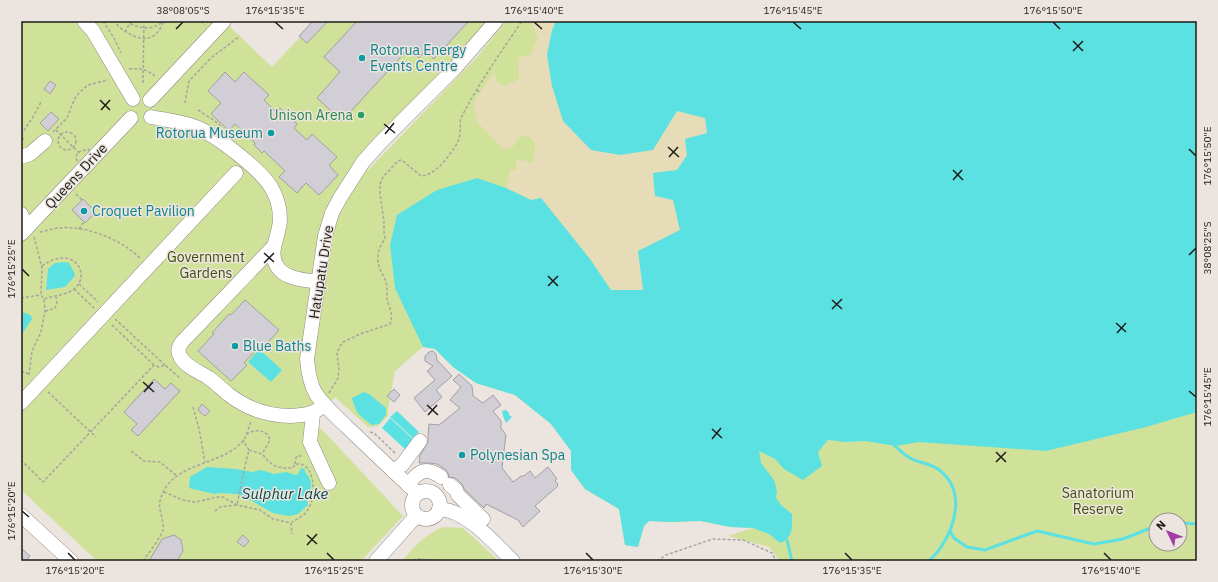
<svg xmlns="http://www.w3.org/2000/svg" width="1218" height="582" font-family="'IBM Plex Sans',sans-serif">
<style>
.green{fill:#d0e299;fill-rule:evenodd}
.sand{fill:#e6ddb8}
.water{fill:#5be1e1}
.lines{fill:none;stroke-linecap:round;stroke-linejoin:round}
.stream{stroke:#5be1e1;stroke-width:3}
.building{fill:#d2ced5;stroke:#a29ea5}
.minor-casing{stroke:#918b85;stroke-width:15}
.path{stroke:#a9a39f;stroke-width:1.5;stroke-dasharray:3 2;stroke-linecap:butt}
.minor{stroke:#fff;stroke-width:14}
.ticks{fill:none;stroke:#1e1b19;stroke-width:1.5}
.culture-dot{fill:#0f9aa8;stroke:#ece5df;stroke-width:1.5}
.leisure-dot{fill:#2e9e5b;stroke:#ece5df;stroke-width:1.5}
.labels{text-anchor:middle;stroke-width:3;stroke-linejoin:round;paint-order:stroke}
.culture-label{font-size:14px;fill:#0d838f;stroke:#ece5df;text-anchor:start}
.leisure-label{font-size:14px;fill:#27864d;stroke:#ece5df;text-anchor:end}
.street-label{font-size:14px;fill:#1e1b19;stroke:#ece5df}
.park-label{font-size:14px;fill:#434f0d;stroke:#ece5df}
.water-label{font-size:15px;font-style:italic;fill:#064546;stroke:#ece5df}
.neatline{fill:none;stroke:#1e1b19;stroke-width:1.5}
.ticks-label{font-size:10px;text-anchor:middle;fill:#1e1b19}
</style>
<rect width="100%" height="100%" fill="#ece5df"/>
<g class="green">
<path d="M 21,21 L 226,21 L 228,25 L 272,67 L 315,21 L 488,21 L 440,77 L 361,153 L 368,170 L 477,57 L 506,21 L 532,21 L 538,39 L 519,80 L 504,86 L 496,81 L 494,72 L 473,104 L 519,137 L 528,135 L 536,143 L 533,163 L 531,200 L 556,21 L 1197,21 L 1197,561 L 780,561 L 769,547 L 728,536 L 752,528 L 730,527 L 701,521 L 670,522 L 649,521 L 644,526 L 638,547 L 625,545 L 619,509 L 585,489 L 571,470 L 571,451 L 551,424 L 515,395 L 476,383 L 453,367 L 435,349 L 423,347 L 395,371 L 388,409 L 388,416 L 378,426 L 368,427 L 335,397 L 315,422 L 403,516 L 361,561 L 97,561 L 21,490 ZM 1156,520 L 1180,520 L 1180,544 L 1156,544 Z"/>
<path d="M 442,527 L 463,528 L 499,561 L 402,561 C 416,545 423,537 442,527 Z"/>
</g>
<path class="sand" d="M 532,21 L 556,21 L 552,30 L 677,111 L 705,118 L 707,133 L 687,155 L 677,170 L 673,200 L 680,230 L 638,251 L 644,290 L 611,290 L 590,259 L 541,198 L 531,200 L 506,188 L 510,170 L 516,170 L 516,159 L 533,163 L 536,143 L 528,135 L 519,137 L 512,148 L 503,149 L 477,122 L 473,104 L 494,71 L 496,81 L 504,86 L 519,80 L 518,58 L 530,55 L 538,39 Z"/>
<g class="water">
<path d="M 556,21 L 1197,21 L 1197,412 L 1146,427 L 1046,451 L 919,442 L 895,446 L 865,441 L 845,442 L 828,440 L 818,452 L 822,466 L 803,480 L 784,469 L 775,459 L 759,451 L 761,463 L 774,480 L 777,491 L 776,498 L 781,505 L 792,514 C 792,527 794,537 780,543 L 769,534 L 753,528 L 730,527 L 701,521 L 670,522 L 649,521 L 644,526 L 638,547 L 625,545 L 619,509 L 585,489 L 571,470 L 571,451 L 551,424 L 515,395 L 476,383 L 453,367 L 435,349 L 423,347 L 395,288 L 390,245 L 397,215 L 437,190 L 477,178 L 506,188 L 531,200 L 541,198 L 590,259 L 611,290 L 643,290 L 638,251 L 680,230 L 673,200 L 655,196 L 653,173 L 677,170 L 687,155 L 685,139 L 707,133 L 705,118 L 677,111 L 653,150 L 620,155 L 591,150 L 563,121 L 552,86 L 547,55 L 552,30 Z"/>
<path d="M 64,262 L 69,263 L 75,274 L 74,277 L 65,287 L 46,290 L 48,269 L 55,263 Z"/>
<path d="M 21,312 C 26,314 32,313 32,320 C 27,324 26,330 21,335 Z"/>
<path d="M 259,349 L 282,370 L 271,382 L 248,362 Z"/>
<path d="M 364,392 L 369,394 L 386,408 L 386,415 L 379,424 L 372,425 C 359,416 356,413 352,398 Z"/>
<path d="M 506,410 L 509,413 L 509,415 L 512,417 L 506,423 L 503,416 L 502,411 Z"/>
<path d="M 397,411 L 419,432 L 413,438 L 390,417 Z"/>
<path d="M 390,418 L 414,440 L 405,449 L 382,428 Z"/>
<path d="M 207,467 L 236,469 L 252,472 L 261,470 L 274,474 L 286,472 L 296,475 L 298,474 L 301,468 L 305,469 L 305,472 L 309,477 L 311,483 L 311,488 L 307,498 L 308,505 L 298,514 L 289,516 L 273,513 L 243,496 L 237,494 L 221,493 L 214,494 L 189,488 L 190,477 Z"/>
</g>
<g class="lines">
<g class="stream">
<path d="M 895,446 C 900,450 906,457 912,459 C 920,463 931,464 938,469 C 965,489 957,523 941,547 C 938,552 933,557 929,561"/>
<path d="M 1167,520 L 1175,517 L 1179,520"/>
<path d="M 1180,521 L 1183,523 L 1197,524"/>
<path d="M 950,531 L 954,538 L 967,547 L 985,550 L 1037,531 L 1094,544 L 1123,539 L 1156,526"/>
<path d="M 787,540 L 792,561"/>
</g>
</g>
<g class="building">
<path d="M 313,21 L 328,21 L 307,43 L 299,36 Z"/>
<path d="M 357,21 L 469,21 L 434,59 L 425,51 L 419,58 L 409,48 L 342,121 L 317,98 L 340,72 L 324,57 Z"/>
<path d="M 225,72 L 235,82 L 244,72 L 269,95 L 264,100 L 276,112 L 280,108 L 297,124 L 294,128 L 307,140 L 312,134 L 337,157 L 329,165 L 338,175 L 319,195 L 306,183 L 297,193 L 279,177 L 285,171 L 264,151 L 262,153 L 254,145 L 255,143 L 235,124 L 229,131 L 211,114 L 221,103 L 208,91 Z"/>
<path d="M 50,81 L 56,85 L 50,94 L 44,89 Z"/>
<path d="M 51,112 L 59,119 L 48,131 L 40,123 Z"/>
<path d="M 83,199 L 96,212 L 85,223 L 72,210 Z"/>
<path d="M 245,300 L 279,330 L 262,349 L 259,347 L 244,363 L 247,365 L 231,381 L 198,351 L 214,334 L 212,333 L 220,324 L 229,314 L 231,315 Z"/>
<path d="M 433,351 L 436,354 L 437,360 L 452,376 L 436,390 L 442,397 L 425,412 L 414,398 L 435,380 L 427,371 L 433,366 L 425,361 L 425,356 L 429,352 Z"/>
<path d="M 459,374 L 472,386 L 473,396 L 483,403 L 493,395 L 501,405 L 493,411 L 501,421 L 501,428 L 506,435 L 502,468 L 513,482 L 521,476 L 524,476 L 530,471 L 535,478 L 548,467 L 557,479 L 555,481 L 558,484 L 557,485 L 558,486 L 535,506 L 540,511 L 523,527 L 518,520 L 486,504 L 484,508 L 465,490 L 461,483 L 455,478 L 449,477 L 448,473 L 446,470 L 437,464 L 428,463 L 419,463 L 420,457 L 419,457 L 428,442 L 428,437 L 429,424 L 439,425 L 460,408 L 450,400 L 461,387 L 453,380 Z"/>
<path d="M 154,379 L 165,389 L 171,383 L 180,391 L 138,436 L 131,430 L 137,424 L 124,412 Z"/>
<path d="M 394,389 L 400,395 L 394,402 L 387,396 Z"/>
<path d="M 202,404 L 210,411 L 205,416 L 198,410 Z"/>
<path d="M 174,535 L 181,540 L 183,551 L 177,561 L 149,561 L 162,539 Z"/>
<path d="M 243,535 L 249,541 L 244,547 L 237,542 Z"/>
<path d="M 21,548 L 30,556 L 26,561 L 21,561 Z"/>
</g>
<g class="lines">
<g class="minor-casing">
<g id="minor">
<path d="M 84,21 L 93,31 L 133,99"/>
<path d="M 150,100 L 224,21"/>
<path d="M 151,117 C 166,120 182,122 196,127 C 217,136 259,168 271,187 C 277,197 280,208 280,219 C 280,236 266,253 279,269 C 287,279 306,280 318,282"/>
<path d="M 21,157 L 30,154 L 45,141"/>
<path d="M 21,214 L 27,228"/>
<path d="M 21,234 L 131,118"/>
<path d="M 274,246 L 182,342 C 179,346 177,351 180,356 C 185,367 200,372 209,378 C 216,383 222,389 228,394 C 246,408 268,416 291,416 C 306,415 313,414 325,405"/>
<path d="M 21,403 L 236,173"/>
<path d="M 313,414 L 310,442 L 329,483"/>
<path d="M 393,471 L 402,465 L 420,441"/>
<path d="M 408,485 C 418,471 426,466 441,477"/>
<path d="M 450,485 L 456,490 L 458,495 L 483,519"/>
<circle cx="426" cy="505" r="14"/>
<path d="M 417,493 C 393,471 369,448 346,426 C 336,416 324,406 316,394 C 310,384 308,371 307,359 L 325,236 L 332,213 L 340,198 L 363,162 L 379,144 L 455,68 L 496,21"/>
<path d="M 439,509 C 467,510 494,543 513,561"/>
<path d="M 21,515 L 71,561"/>
<path d="M 376,561 L 416,516"/>
</g>
</g>
<g class="path">
<path d="M 103,21 L 114,38 L 121,53"/>
<path d="M 113,21 C 123,31 141,45 155,35 C 159,32 162,25 164,21"/>
<path d="M 126,21 C 137,28 151,32 162,22"/>
<path d="M 201,21 L 205,25"/>
<path d="M 125,32 L 131,21"/>
<path d="M 129,69 C 140,68 146,69 155,76"/>
<path d="M 143,83 L 144,21"/>
<path d="M 477,90 L 481,93"/>
<path d="M 185,103 L 189,81 L 212,57 L 240,36"/>
<path d="M 198,110 L 212,119 L 221,126"/>
<path d="M 56,130 L 80,154"/>
<circle cx="67" cy="141" r="9"/>
<path d="M 53,132 L 67,118 L 75,98 L 80,92 L 88,85 L 108,80"/>
<path d="M 23,140 L 22,133 L 33,117 L 41,102"/>
<path d="M 88,149 L 90,152 L 78,165 L 76,157 L 78,152 Z"/>
<path d="M 76,194 L 82,200"/>
<path d="M 79,229 L 84,222"/>
<path d="M 40,232 C 46,231 52,229 58,228 C 85,225 121,239 140,258"/>
<path d="M 42,266 C 75,242 94,278 71,291 C 64,295 53,296 44,299"/>
<path d="M 79,284 L 98,302"/>
<path d="M 74,289 L 94,308"/>
<path d="M 21,298 L 41,295"/>
<path d="M 45,311 L 50,310 L 55,308 L 57,304 L 56,297"/>
<path d="M 115,319 L 165,365"/>
<path d="M 112,325 L 154,365"/>
<path d="M 21,371 L 29,374"/>
<path d="M 29,375 L 32,351 L 41,332 L 45,311 L 44,299 L 41,295 L 42,268 L 34,237"/>
<path d="M 48,392 L 96,437"/>
<path d="M 329,393 L 338,378 L 339,369 L 337,353 L 340,346 L 343,342 L 360,334 L 390,324 C 394,316 389,307 387,299 C 387,295 387,290 387,286 C 385,275 377,270 378,256 C 378,249 382,244 385,238 L 384,234 L 384,221 L 380,194 L 380,184 L 383,177 L 396,163 L 400,160 L 403,161 L 421,176 C 435,175 447,159 454,148 C 458,143 460,137 460,131 C 461,126 459,120 462,116 C 479,83 501,52 522,21"/>
<path d="M 193,407 L 199,429 L 205,462"/>
<path d="M 370,432 L 374,433 L 396,454"/>
<path d="M 246,434 C 254,430 261,429 268,435 L 270,440 L 262,454"/>
<path d="M 249,450 L 262,454 L 268,461 L 275,466 L 283,468 L 293,468 L 295,464 C 299,464 302,464 305,466 C 316,474 315,501 307,511 C 304,516 297,519 292,522"/>
<path d="M 131,451 L 144,461 L 160,462 L 177,476"/>
<path d="M 21,460 L 43,482 L 154,365 L 159,367 L 165,365 L 181,379"/>
<path d="M 295,464 L 295,460 L 297,456 L 303,456"/>
<path d="M 164,492 L 183,500 L 194,502 L 201,501 L 216,497 L 223,497 L 237,505 L 260,510 L 273,519 L 291,523 L 292,534"/>
<path d="M 215,511 L 220,507 L 237,505 L 245,466 L 249,450 L 243,440"/>
<path d="M 143,561 C 148,554 161,537 163,530 C 164,522 161,516 160,509 C 158,500 164,488 171,481 C 190,462 225,462 243,441 C 247,436 249,427 251,421"/>
<path d="M 403,561 L 419,559 L 441,561"/>
<path d="M 657,561 L 666,555 L 713,539 L 743,540 L 772,553 L 776,561"/>
</g>
<use href="#minor" class="minor"/>
</g>
<path class="ticks" d="M 275,22 L 283,29M 534,22 L 542,29M 793,22 L 801,29M 1053,22 L 1060,29M 176,29 L 183,22M 1073,41 L 1083,51M 1073,51 L 1083,41M 100,100 L 110,110M 101,110 L 110,100M 384,124 L 395,133M 385,134 L 394,123M 668,147 L 679,157M 1189,149 L 1196,156M 669,157 L 678,147M 953,170 L 963,180M 953,180 L 962,170M 264,253 L 274,262M 1189,255 L 1196,248M 264,263 L 274,253M 22,269 L 29,276M 548,276 L 558,286M 548,286 L 558,276M 832,300 L 842,309M 832,309 L 842,299M 1116,323 L 1126,332M 1117,333 L 1126,323M 143,382 L 154,392M 1189,391 L 1196,397M 144,392 L 153,382M 427,405 L 438,415M 428,415 L 437,405M 712,429 L 722,438M 712,439 L 721,428M 996,452 L 1006,462M 996,462 L 1006,452M 22,511 L 29,517M 307,535 L 317,544M 307,545 L 317,534M 68,553 L 75,560M 327,553 L 334,560M 586,553 L 593,560M 845,553 L 852,560M 1104,553 L 1111,560"/>
<g class="culture-dot">
<circle cx="362" cy="58" r="4"/>
<circle cx="271" cy="133" r="4"/>
<circle cx="84" cy="211" r="4"/>
<circle cx="235" cy="346" r="4"/>
<circle cx="462" cy="455" r="4"/>
</g>
<circle class="leisure-dot" cx="361" cy="115" r="4"/>
<g class="labels">
<g class="culture-label">
<text x="370" y="55">Rotorua Energy<tspan x="370" dy="16">Events Centre</tspan></text>
<text x="263" y="138" text-anchor="end">Rotorua Museum</text>
<text x="92" y="216">Croquet Pavilion</text>
<text x="243" y="351">Blue Baths</text>
<text x="470" y="460">Polynesian Spa</text>
</g>
<g class="leisure-label">
<text x="353" y="120">Unison Arena</text>
</g>
<g class="street-label">
<text transform="translate(76 176) rotate(-47)" y="5">Queens Drive</text>
<text transform="translate(321 272) rotate(-81)" y="5">Hatupatu Drive</text>
</g>
<g class="park-label">
<text x="206" y="262">Government<tspan x="206" dy="16">Gardens</tspan></text>
<text x="1098" y="498">Sanatorium<tspan x="1098" dy="16">Reserve</tspan></text>
</g>
<g class="water-label">
<text x="285" y="499">Sulphur Lake</text>
</g>
</g>
<rect width="1218" height="582" fill="none" stroke="#ece5df" stroke-width="44"/>
<g transform="translate(1168 532) rotate(313)"><circle r="19" fill="#ece5df" stroke="#9a9490"/>
<path d="M0-3L7 15L0 10L-7 15Z" fill="#a23da3"/>
<text y="-6" font-size="11" font-weight="bold" text-anchor="middle" fill="#1e1b19">N</text>
</g>
<rect x="22" y="22" width="1174" height="538" class="neatline"/>
<g class="ticks-label">
<text x="183" y="14">38°08'05"S</text>
<text x="275" y="14">176°15'35"E</text>
<text x="534" y="14">176°15'40"E</text>
<text x="793" y="14">176°15'45"E</text>
<text x="1053" y="14">176°15'50"E</text>
<text transform="translate(1207 156) rotate(-90)" y="4">176°15'50"E</text>
<text transform="translate(1207 248) rotate(-90)" y="4">38°08'25"S</text>
<text transform="translate(11 269) rotate(-90)" y="4">176°15'25"E</text>
<text transform="translate(1207 397) rotate(-90)" y="4">176°15'45"E</text>
<text transform="translate(11 511) rotate(-90)" y="4">176°15'20"E</text>
<text x="75" y="574">176°15'20"E</text>
<text x="334" y="574">176°15'25"E</text>
<text x="593" y="574">176°15'30"E</text>
<text x="852" y="574">176°15'35"E</text>
<text x="1111" y="574">176°15'40"E</text>
</g>
</svg>
